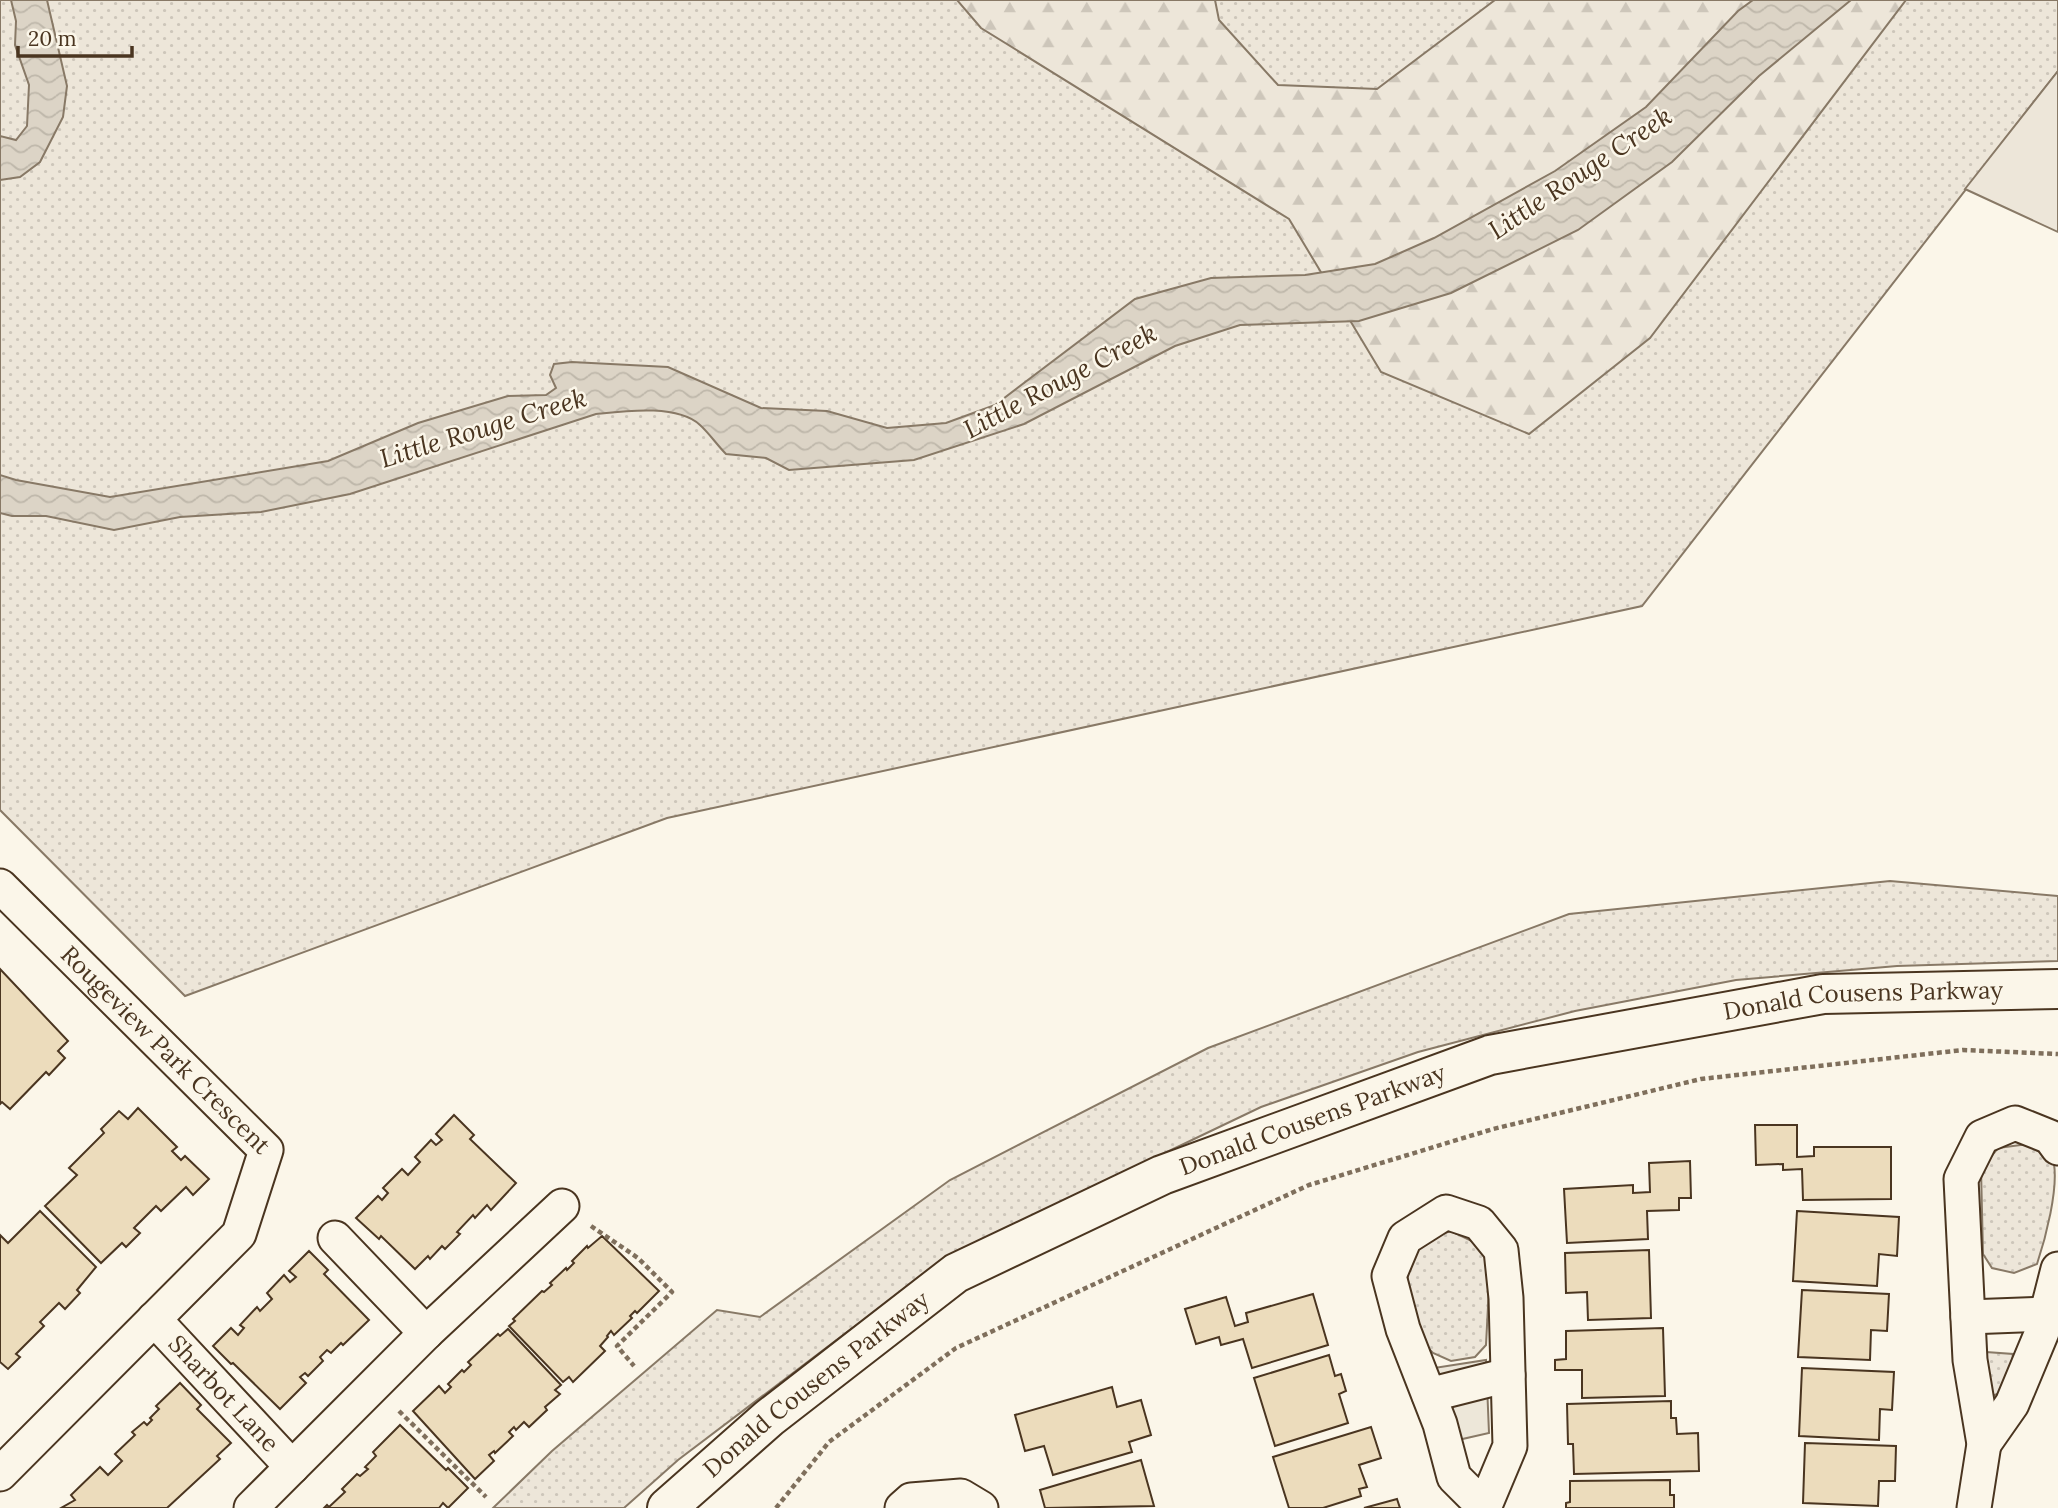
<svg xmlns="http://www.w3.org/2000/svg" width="2058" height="1508" font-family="Lora,serif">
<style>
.grass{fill:url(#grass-dots);stroke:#887966;stroke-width:2}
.forest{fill:url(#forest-firs);stroke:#887966;stroke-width:2}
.park{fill:#ede6d9;stroke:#887966;stroke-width:2}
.parking{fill:#ede7d9;stroke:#887966;stroke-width:2}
.water{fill:url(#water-waves);stroke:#887966;stroke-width:2}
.building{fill:#ecdcbc;stroke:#4a3520;stroke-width:2}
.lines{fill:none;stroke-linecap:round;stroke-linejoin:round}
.minor-casing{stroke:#4a3520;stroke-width:37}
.secondary-casing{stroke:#4a3520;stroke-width:42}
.path{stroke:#7f6f5c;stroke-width:4.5;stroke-dasharray:5 3.5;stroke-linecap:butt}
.minor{stroke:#fbf6e9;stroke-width:33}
.secondary{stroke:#fbf6e9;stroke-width:38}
.labels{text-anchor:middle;stroke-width:5;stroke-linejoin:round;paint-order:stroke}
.street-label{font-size:24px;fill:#4a3520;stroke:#fbf6e9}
.water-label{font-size:26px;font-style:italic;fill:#4a3520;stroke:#fbf6e9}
</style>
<defs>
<pattern id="grass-dots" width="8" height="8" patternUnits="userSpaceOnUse" patternTransform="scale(1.75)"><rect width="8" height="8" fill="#ede6d9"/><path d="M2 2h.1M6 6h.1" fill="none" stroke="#cdc6ba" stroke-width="1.8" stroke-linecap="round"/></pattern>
<pattern id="forest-firs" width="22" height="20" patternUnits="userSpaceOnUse" patternTransform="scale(1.75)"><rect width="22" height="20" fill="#ede6d9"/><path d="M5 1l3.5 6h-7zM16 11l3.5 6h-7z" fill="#cdc6ba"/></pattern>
<pattern id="water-waves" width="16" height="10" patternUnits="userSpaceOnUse" patternTransform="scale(1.75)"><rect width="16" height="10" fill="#dcd4c6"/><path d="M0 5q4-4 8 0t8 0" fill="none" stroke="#beb7aa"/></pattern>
</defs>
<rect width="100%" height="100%" fill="#fbf6e9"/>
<g class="grass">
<path d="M 0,0 L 2058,0 L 2058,71 L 1642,606 L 667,818 L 185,996 L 0,810 Z"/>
<path d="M 1890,881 L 2058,896 L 2058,961 L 1897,966 L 1736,980 L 1575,1011 L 1418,1052 L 1261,1107 L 1100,1184 L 969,1251 L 851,1329 L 678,1460 L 624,1508 L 493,1508 L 552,1451 L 717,1310 L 760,1317 L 950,1180 L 1208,1048 L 1569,914 Z"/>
<path d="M 2028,1144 C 2035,1150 2049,1156 2054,1164 C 2058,1190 2046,1237 2037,1264 L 2014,1273 L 1992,1268 L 1983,1254 L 1981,1169 L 1998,1148 Z"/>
<path d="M 1451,1231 L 1478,1244 L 1490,1268 L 1486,1345 L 1475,1357 L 1451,1361 L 1433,1353 L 1427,1347 C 1419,1320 1392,1265 1420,1243 C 1427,1237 1442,1234 1451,1231 Z"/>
<path d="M 1986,1352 L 2013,1354 L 2011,1373 L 2001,1393 L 1991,1396 L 1986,1385 Z"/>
</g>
<path class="forest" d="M 957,0 L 1215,0 L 1219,20 L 1278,85 L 1377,89 L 1495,0 L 1906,0 L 1650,338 L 1529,434 L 1381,372 L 1289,219 L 981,28 Z"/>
<path class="park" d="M 2058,71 L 2058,232 L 1965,189 Z"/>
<path class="parking" d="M 1486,1360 L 1489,1433 L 1458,1440 L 1434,1368 Z"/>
<g class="water">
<path d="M 11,0 L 47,0 L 67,86 L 63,117 L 40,162 L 20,177 L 0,180 L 0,136 L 16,140 L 27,126 L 29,85 L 15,45 L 16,21 Z"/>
<path d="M 1753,0 L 1851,0 L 1759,76 L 1672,162 L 1578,230 L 1451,293 L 1359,321 L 1240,325 L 1175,346 L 1024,424 L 914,460 L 789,470 L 766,458 L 726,454 C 717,445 709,433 700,425 C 677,404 625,411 596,414 L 350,494 L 261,512 L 180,517 L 114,530 L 46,516 L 12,516 L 0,513 L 0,475 L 16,480 L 110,497 L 328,461 L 418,423 L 508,396 L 546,395 L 556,388 L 550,375 L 554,364 L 572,362 L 668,367 L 761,408 L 827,411 L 887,428 L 946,423 L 995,405 L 1135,299 L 1211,278 L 1305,275 L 1375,264 L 1434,238 L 1555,171 L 1646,107 L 1738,11 Z"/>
</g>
<g class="building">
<path d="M 0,969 L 68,1041 L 58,1051 L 65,1058 L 49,1075 L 46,1072 L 10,1109 L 2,1102 L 0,1104 Z"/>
<path d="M 138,1108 L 177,1147 L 172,1151 L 181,1160 L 185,1156 L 209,1179 L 193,1195 L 186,1187 L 161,1211 L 156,1206 L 134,1228 L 140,1233 L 126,1247 L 122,1243 L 101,1263 L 45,1206 L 77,1175 L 69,1168 L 104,1133 L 101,1129 L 119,1111 L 128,1119 Z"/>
<path d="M 454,1115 L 474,1135 L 470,1139 L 516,1183 L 491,1210 L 487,1205 L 475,1218 L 473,1215 L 457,1232 L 460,1234 L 445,1249 L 442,1246 L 430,1259 L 428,1256 L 415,1269 L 381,1236 L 379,1239 L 356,1218 L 378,1196 L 382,1200 L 388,1193 L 383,1188 L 402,1169 L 408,1175 L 420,1162 L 415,1157 L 431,1140 L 436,1145 L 442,1140 L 436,1134 Z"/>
<path d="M 1755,1125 L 1797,1125 L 1797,1157 L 1814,1156 L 1814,1147 L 1891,1147 L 1891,1199 L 1803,1200 L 1802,1169 L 1783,1170 L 1783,1164 L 1756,1165 Z"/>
<path d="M 1690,1161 L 1691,1198 L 1679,1198 L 1679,1210 L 1647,1211 L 1648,1239 L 1567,1243 L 1564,1189 L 1633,1185 L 1633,1193 L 1650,1192 L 1649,1163 Z"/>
<path d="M 40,1211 L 96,1267 L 77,1290 L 80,1293 L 65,1309 L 59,1303 L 40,1322 L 44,1326 L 16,1354 L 20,1357 L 8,1369 L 0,1362 L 0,1235 L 8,1243 Z"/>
<path d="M 1797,1211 L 1899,1217 L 1897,1256 L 1879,1254 L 1877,1286 L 1793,1281 Z"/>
<path d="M 602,1236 L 659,1291 L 637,1313 L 635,1311 L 630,1316 L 632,1318 L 614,1335 L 611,1331 L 607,1336 L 608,1337 L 600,1346 L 605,1351 L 573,1382 L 569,1377 L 563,1382 L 509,1326 L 515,1321 L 513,1319 L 542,1291 L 544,1292 L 552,1285 L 550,1283 L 566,1268 L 567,1270 L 574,1263 L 572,1261 L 587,1246 L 588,1248 Z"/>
<path d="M 1649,1250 L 1651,1318 L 1588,1320 L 1587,1292 L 1566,1293 L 1565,1253 Z"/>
<path d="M 309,1251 L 328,1270 L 324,1274 L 369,1320 L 343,1345 L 341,1343 L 331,1353 L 327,1350 L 320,1357 L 323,1361 L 308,1376 L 305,1373 L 300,1377 L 306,1383 L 280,1409 L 233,1363 L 231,1364 L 213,1346 L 231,1328 L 238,1335 L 244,1328 L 240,1325 L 257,1307 L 260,1311 L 272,1299 L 267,1293 L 284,1275 L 290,1282 L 296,1277 L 289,1271 Z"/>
<path d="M 1802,1290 L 1889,1294 L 1887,1331 L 1871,1330 L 1870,1360 L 1798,1357 Z"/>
<path d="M 1313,1294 L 1328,1345 L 1252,1368 L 1243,1339 L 1221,1345 L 1219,1337 L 1196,1344 L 1185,1309 L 1226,1297 L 1235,1326 L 1248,1322 L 1246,1313 Z"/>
<path d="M 1663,1328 L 1665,1396 L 1582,1398 L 1582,1370 L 1555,1370 L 1555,1360 L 1566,1359 L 1566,1331 Z"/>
<path d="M 508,1329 L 561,1385 L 555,1390 L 560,1394 L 545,1407 L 547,1410 L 529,1427 L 524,1422 L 516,1430 L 514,1427 L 509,1432 L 513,1436 L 495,1453 L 494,1451 L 489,1455 L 494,1461 L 475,1479 L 413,1411 L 439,1386 L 445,1393 L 451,1387 L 448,1384 L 462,1370 L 464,1372 L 471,1365 L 468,1362 L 498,1334 L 500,1336 Z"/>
<path d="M 1329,1355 L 1335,1376 L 1341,1374 L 1346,1391 L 1339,1394 L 1348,1423 L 1275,1446 L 1254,1378 Z"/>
<path d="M 1802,1368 L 1894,1372 L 1892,1410 L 1880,1409 L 1879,1440 L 1799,1436 Z"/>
<path d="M 180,1383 L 201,1405 L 197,1409 L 231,1443 L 217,1456 L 220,1459 L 167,1508 L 61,1508 L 75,1500 L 71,1495 L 100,1467 L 108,1475 L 122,1461 L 115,1454 L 135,1435 L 132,1432 L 144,1422 L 147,1425 L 152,1420 L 150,1418 L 159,1409 L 156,1406 Z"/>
<path d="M 1112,1387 L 1117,1407 L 1141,1400 L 1151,1435 L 1129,1442 L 1132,1452 L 1053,1475 L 1044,1446 L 1025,1451 L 1015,1415 Z"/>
<path d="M 1671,1401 L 1671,1418 L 1676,1418 L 1677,1434 L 1698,1433 L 1699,1471 L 1574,1474 L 1573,1444 L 1568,1444 L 1567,1404 Z"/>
<path d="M 400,1425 L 446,1470 L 448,1468 L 468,1488 L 448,1508 L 443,1503 L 439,1508 L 324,1508 L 327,1505 L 329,1507 L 345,1492 L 342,1489 L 357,1474 L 360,1476 L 368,1469 L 365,1467 L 376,1456 L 373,1452 Z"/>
<path d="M 1371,1427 L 1381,1458 L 1359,1465 L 1367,1487 L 1359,1489 L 1361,1496 L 1323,1508 L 1289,1508 L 1273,1457 Z"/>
<path d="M 1805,1443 L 1896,1446 L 1895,1481 L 1879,1481 L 1878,1506 L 1803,1503 Z"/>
<path d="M 1141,1460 L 1154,1506 L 1045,1508 L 1040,1490 Z"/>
<path d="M 1670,1480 L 1670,1495 L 1674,1495 L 1674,1508 L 1566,1508 L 1566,1503 L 1570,1502 L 1570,1481 Z"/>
<path d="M 1397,1499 L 1400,1508 L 1364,1508 Z"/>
</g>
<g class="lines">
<g class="minor-casing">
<g id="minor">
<path id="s1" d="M 0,886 L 266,1150 L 239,1234 L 0,1474"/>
<path d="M 335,1238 L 426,1333"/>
<path d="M 1968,1317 L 2045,1314"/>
<path id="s2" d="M 154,1319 L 292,1467"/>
<path d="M 1429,1395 L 1508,1375"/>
<path d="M 1984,1444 L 2012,1404 L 2042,1332 L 2058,1269"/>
<path d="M 1484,1507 L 1454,1477 L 1440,1424 L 1403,1329 L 1389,1276 L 1405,1238 L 1446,1212 L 1479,1223 L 1501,1250 L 1506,1298 L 1510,1446 L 1484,1508"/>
<path d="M 251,1508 L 426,1333 L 562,1206"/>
<path d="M 902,1508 L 911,1500 L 961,1496 L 981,1508"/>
<path d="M 1974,1508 L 1984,1444 L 1970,1360 L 1961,1179 L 1982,1137 L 2015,1123 L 2050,1137 L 2058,1148"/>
</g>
</g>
<g class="secondary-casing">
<g id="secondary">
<path id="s3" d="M 667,1508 L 769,1418 L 956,1273 L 1162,1175 L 1490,1055 L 1823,994 L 2058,989"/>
</g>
</g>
<g class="path">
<path d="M 591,1226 L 638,1258 L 672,1292 L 617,1346 L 634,1366"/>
<path d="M 399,1411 L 486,1497"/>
<path d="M 776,1508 L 829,1442 L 956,1348 L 1309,1185 L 1493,1129 L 1701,1079 L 1963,1050 L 2058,1054"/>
</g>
<use href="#minor" class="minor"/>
<use href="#secondary" class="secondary"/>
</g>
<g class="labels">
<g class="street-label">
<text dy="8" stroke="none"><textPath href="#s3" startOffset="1328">Donald Cousens Parkway</textPath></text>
<text dy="8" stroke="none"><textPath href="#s1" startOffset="233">Rougeview Park Crescent</textPath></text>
<text dy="8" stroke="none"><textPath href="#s3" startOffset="761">Donald Cousens Parkway</textPath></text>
<text dy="8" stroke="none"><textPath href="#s3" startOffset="194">Donald Cousens Parkway</textPath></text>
<text dy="8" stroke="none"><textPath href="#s2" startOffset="102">Sharbot Lane</textPath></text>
</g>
<g class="water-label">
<text transform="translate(1580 173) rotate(-34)" y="9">Little Rouge Creek</text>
<text transform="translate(1060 381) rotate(-28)" y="9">Little Rouge Creek</text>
<text transform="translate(483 428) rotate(-17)" y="9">Little Rouge Creek</text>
</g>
</g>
<path d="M18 46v10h114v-10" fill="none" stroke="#4a3520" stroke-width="3.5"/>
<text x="28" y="46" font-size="21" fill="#4a3520" stroke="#fbf6e9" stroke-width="5" paint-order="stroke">20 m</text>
</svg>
